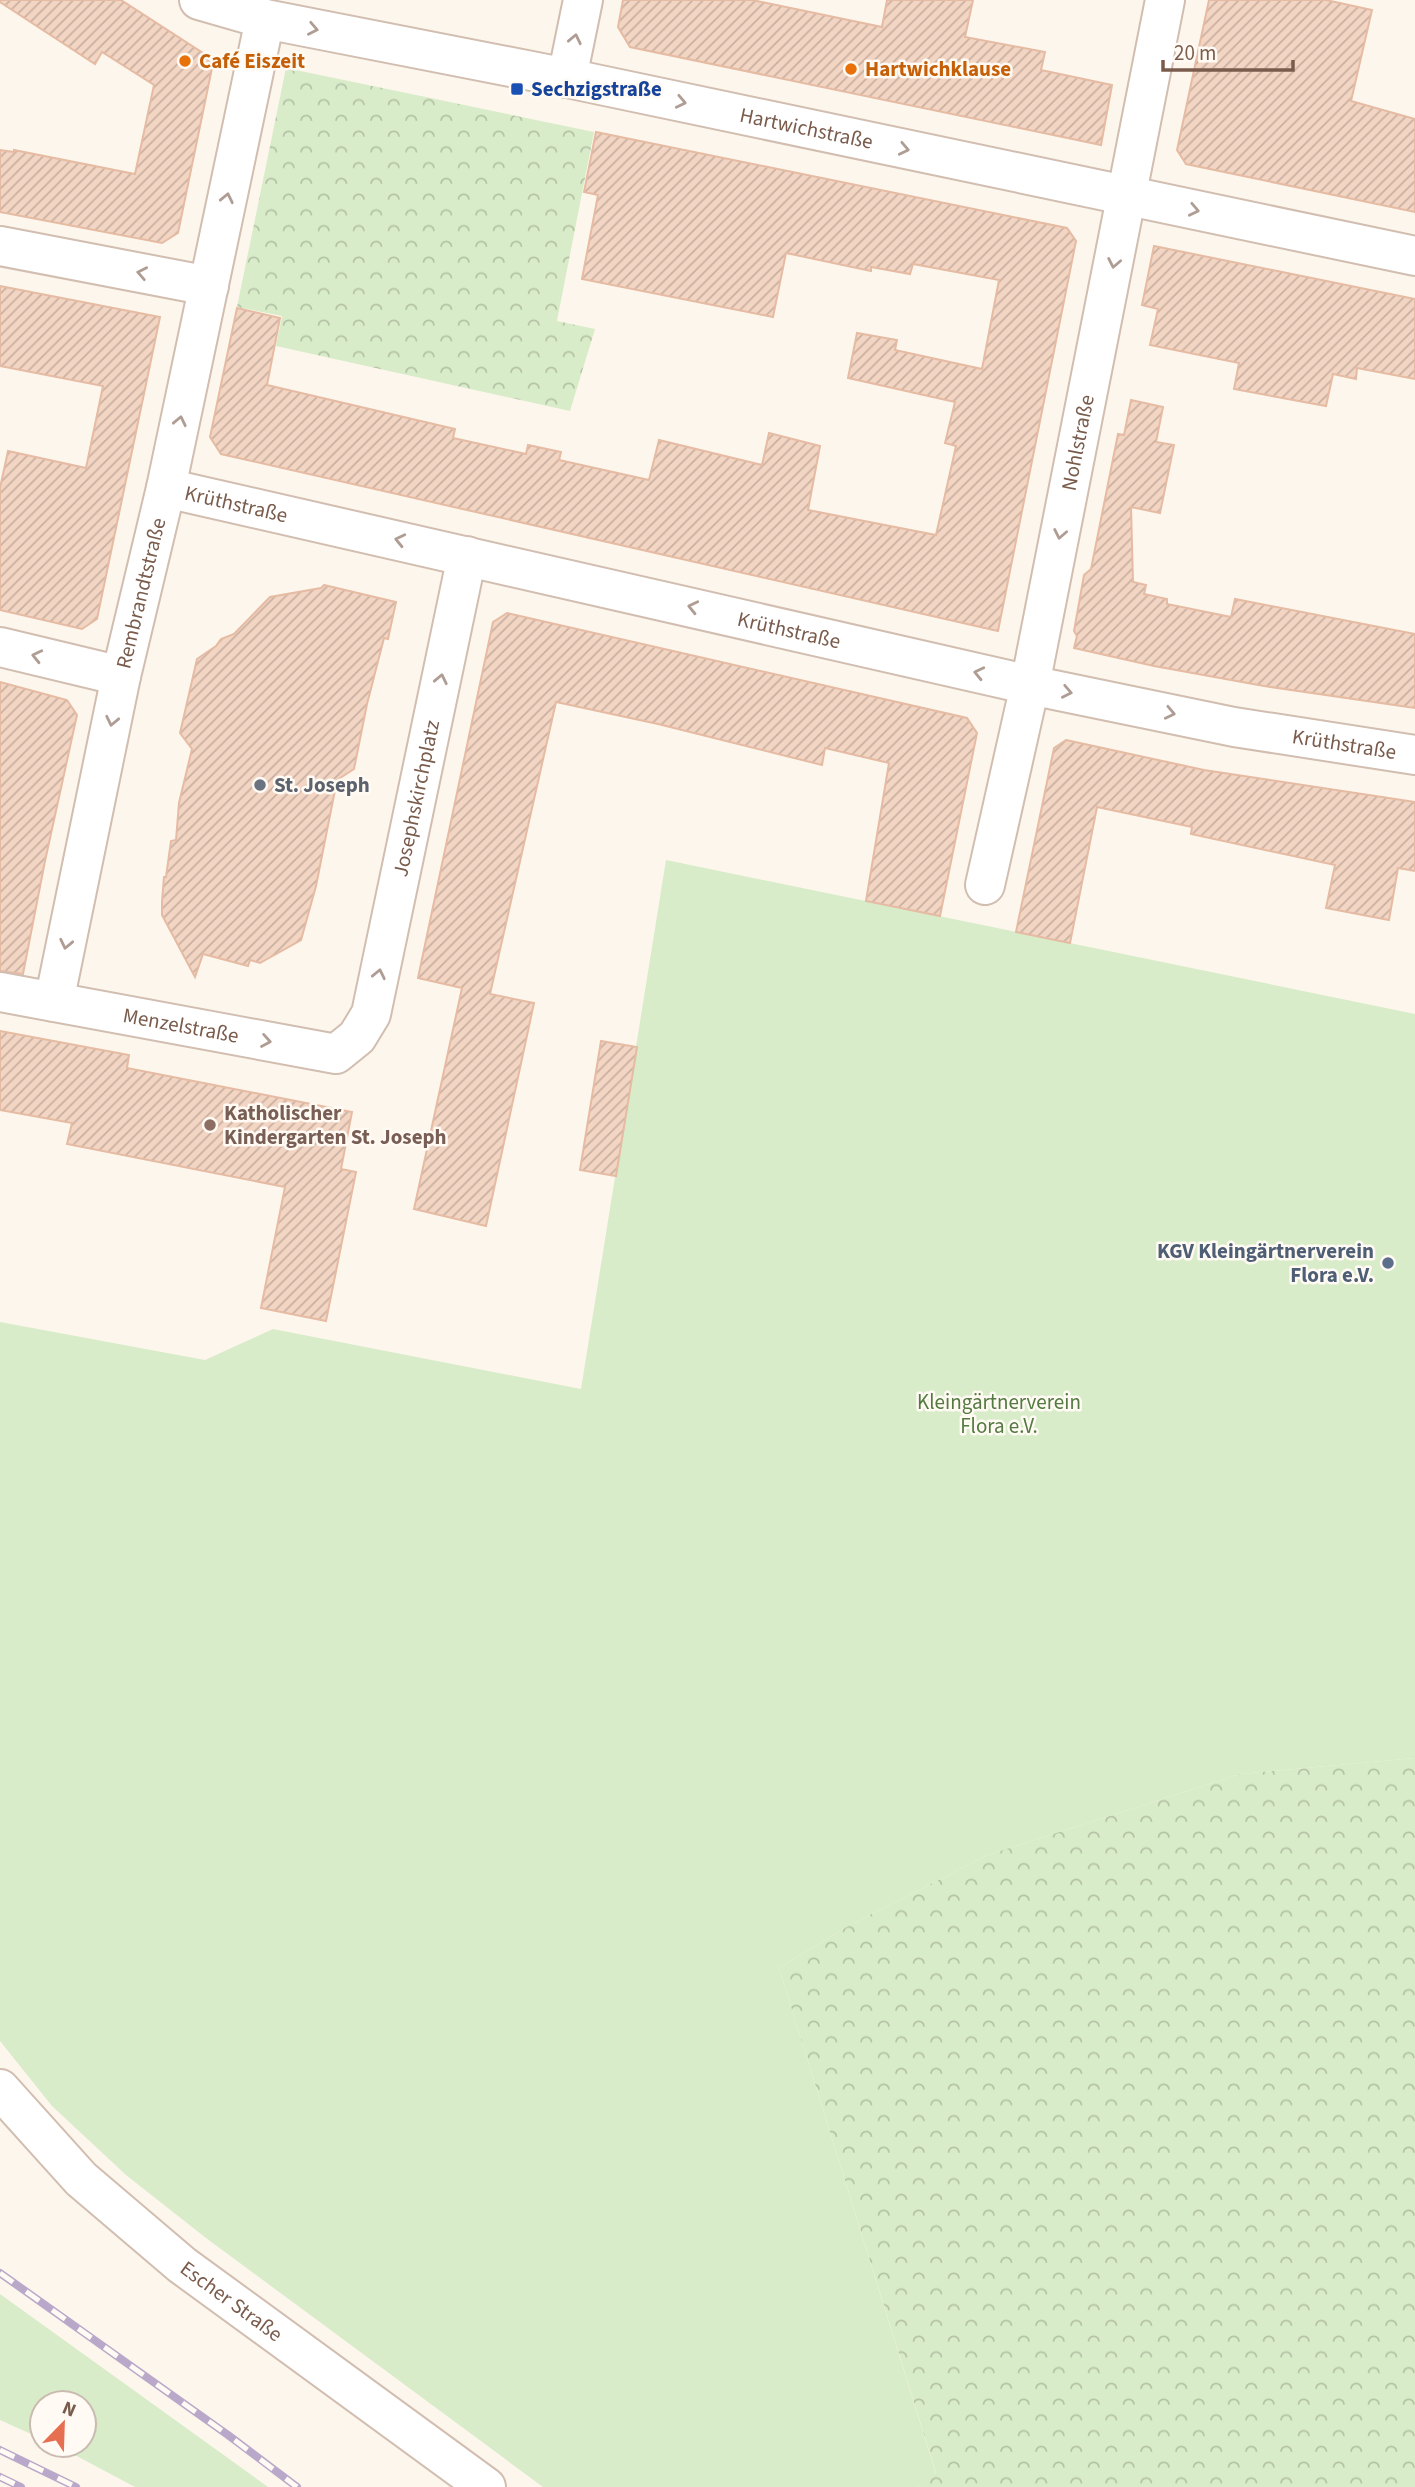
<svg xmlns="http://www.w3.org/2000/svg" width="1415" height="2487" font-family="'Source Sans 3',sans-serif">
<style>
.green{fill:#d8ecc9}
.park{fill:url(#park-crowns)}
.building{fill:url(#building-hatch);stroke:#e6bba3;stroke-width:2}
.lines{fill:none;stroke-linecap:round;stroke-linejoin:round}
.minor-casing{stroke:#d1beb0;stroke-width:42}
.minor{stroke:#fff;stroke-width:38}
.rail-casing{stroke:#b9a8c9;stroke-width:8}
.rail{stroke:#fffaf3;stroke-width:5;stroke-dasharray:16;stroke-linecap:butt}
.oneway{stroke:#af9d94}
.food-dot{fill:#e8710a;stroke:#fffaf3;stroke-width:2.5}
.transit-dot{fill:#1a4fb4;stroke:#fffaf3;stroke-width:2.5}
.worship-dot{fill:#6b7280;stroke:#fffaf3;stroke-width:2.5}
.education-dot{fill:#8d6e63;stroke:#fffaf3;stroke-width:2.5}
.service-dot{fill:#5c6f8a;stroke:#fffaf3;stroke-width:2.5}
.labels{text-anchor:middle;stroke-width:5;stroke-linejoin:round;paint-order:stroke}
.food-label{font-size:21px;font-weight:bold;fill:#c56008;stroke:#fffaf3;text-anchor:start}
.transit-label{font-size:21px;font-weight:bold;fill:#164399;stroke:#fffaf3;text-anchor:start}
.street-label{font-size:21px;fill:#7a5c4d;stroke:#fffaf3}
.worship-label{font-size:21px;font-weight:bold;fill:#5b616d;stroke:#fffaf3;text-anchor:start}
.education-label{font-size:21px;font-weight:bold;fill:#785e54;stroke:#fffaf3;text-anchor:start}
.service-label{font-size:21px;font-weight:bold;fill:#4e5e75;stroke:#fffaf3;text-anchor:end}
.park-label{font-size:21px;fill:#537a41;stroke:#fffaf3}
</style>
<defs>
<pattern id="park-crowns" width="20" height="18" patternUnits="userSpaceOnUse" patternTransform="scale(1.75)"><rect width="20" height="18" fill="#d8ecc9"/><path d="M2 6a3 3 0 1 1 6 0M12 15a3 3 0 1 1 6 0" fill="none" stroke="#b4c2a5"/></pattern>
<pattern id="building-hatch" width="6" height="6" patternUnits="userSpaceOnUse" patternTransform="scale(1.75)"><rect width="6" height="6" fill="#f3d5c3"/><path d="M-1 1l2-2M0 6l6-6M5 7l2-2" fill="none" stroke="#cab0a1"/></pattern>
</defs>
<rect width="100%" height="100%" fill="#fdf6ec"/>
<g class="green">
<path d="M 666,860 L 1415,1014 L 1415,1758 L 1240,1774 L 988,1855 L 850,1925 L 779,1968 L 936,2474 L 918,2487 L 543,2487 L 206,2238 L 126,2175 L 52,2106 L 0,2041 L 0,1322 L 205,1360 L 273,1329 L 581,1389 Z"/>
<path d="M 0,2294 L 268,2487 L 135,2487 L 56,2445 L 84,2445 L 84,2403 L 42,2403 L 42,2439 L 0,2420 Z"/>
</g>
<g class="park">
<path d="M 286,68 L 594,132 L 557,321 L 595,329 L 570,411 L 276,346 L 282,316 L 237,307 Z"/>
<path d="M 1415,1758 L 1415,2487 L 918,2487 L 936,2473 L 779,1968 L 850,1925 L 988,1855 L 1240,1774 Z"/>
</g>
<g class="building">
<path d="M 0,0 L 121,0 L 206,55 L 212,68 L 178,233 L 162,243 L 0,212 L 0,150 L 14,152 L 14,150 L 135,174 L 154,85 L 102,52 L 95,64 L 0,2 Z"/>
<path d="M 623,0 L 752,0 L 882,27 L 887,0 L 973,0 L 965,37 L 1045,52 L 1041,70 L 1112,85 L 1101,145 L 630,47 L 618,27 Z"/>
<path d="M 1209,0 L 1326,0 L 1372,10 L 1351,101 L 1415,119 L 1415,212 L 1186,164 L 1177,150 Z"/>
<path d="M 596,132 L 1067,228 L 1076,241 L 998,631 L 221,454 L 210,437 L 237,308 L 280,318 L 267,385 L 455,429 L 453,438 L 526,454 L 528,445 L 561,452 L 559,460 L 649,480 L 659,440 L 762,465 L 769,433 L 820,446 L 808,510 L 936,535 L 956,446 L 945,443 L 955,402 L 848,378 L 857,333 L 897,340 L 895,350 L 982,369 L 999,280 L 913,264 L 910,274 L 871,267 L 871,271 L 786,253 L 773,317 L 582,279 L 598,195 L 584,192 Z"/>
<path d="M 1154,246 L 1415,299 L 1415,379 L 1357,368 L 1356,379 L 1333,374 L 1326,406 L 1234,389 L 1239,363 L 1150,345 L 1158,309 L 1142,305 Z"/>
<path d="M 0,286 L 160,317 L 97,619 L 82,629 L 0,610 L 0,488 L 8,451 L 86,468 L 103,386 L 0,366 Z"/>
<path d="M 1131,400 L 1163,407 L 1156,442 L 1174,445 L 1160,513 L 1131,507 L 1133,582 L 1146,585 L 1144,594 L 1167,599 L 1167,604 L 1231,617 L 1235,599 L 1415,634 L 1415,708 L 1264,686 L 1154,666 L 1074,648 L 1077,636 L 1074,631 L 1084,575 L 1091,569 L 1118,434 L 1124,435 Z"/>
<path d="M 324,585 L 396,602 L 388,639 L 384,638 L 367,704 L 354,769 L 337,780 L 316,886 L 301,940 L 260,963 L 250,960 L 248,966 L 203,954 L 195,977 L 162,915 L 162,901 L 164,877 L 166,877 L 171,841 L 176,840 L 179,803 L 192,749 L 180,733 L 197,659 L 216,646 L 221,639 L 234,634 L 270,597 L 321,588 Z"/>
<path d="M 507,613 L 967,718 L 977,733 L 940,916 L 866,901 L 889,763 L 825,748 L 822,765 L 658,724 L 556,702 L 490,994 L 534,1003 L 486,1226 L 414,1209 L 462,988 L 418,978 L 493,622 Z"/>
<path d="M 0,682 L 67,700 L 77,715 L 45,861 L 23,974 L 0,971 Z"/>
<path d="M 1066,740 L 1204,770 L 1415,802 L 1415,871 L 1398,868 L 1389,920 L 1326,908 L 1335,865 L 1191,834 L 1192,827 L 1097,807 L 1070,943 L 1016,932 L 1054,748 Z"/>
<path d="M 0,1031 L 129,1055 L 127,1068 L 352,1112 L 341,1169 L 356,1172 L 326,1321 L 261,1308 L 285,1187 L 67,1144 L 72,1123 L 0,1110 Z"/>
<path d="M 601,1041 L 637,1047 L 616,1176 L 580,1170 Z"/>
</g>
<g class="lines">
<g class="minor-casing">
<g id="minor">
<path id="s1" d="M 199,0 L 265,19 L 567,78 L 1415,256"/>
<path d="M 567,78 L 583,0"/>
<path d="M 0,246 L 209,286"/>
<path id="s2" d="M 166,488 L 1030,685 L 1234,727 L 1415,755"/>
<path d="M 0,647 L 121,676"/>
<path id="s3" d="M 985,885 L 1030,685 L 1165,0"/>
<path id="s4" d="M 0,992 L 336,1054 L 357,1037 L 371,1014 L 467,556"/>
<path id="s5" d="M 54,1002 L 121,676 L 166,488 L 265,19"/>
<path id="s6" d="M 0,2089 L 81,2179 L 182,2265 L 486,2487"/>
</g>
</g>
<use href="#minor" class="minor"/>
<g class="rail-casing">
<g id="rail">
<path d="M 0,2273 L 228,2435 L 297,2487"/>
<path d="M 0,2450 L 76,2487"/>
<path d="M 0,2477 L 21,2487"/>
</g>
</g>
<use href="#rail" class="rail"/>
</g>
<defs><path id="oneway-chevron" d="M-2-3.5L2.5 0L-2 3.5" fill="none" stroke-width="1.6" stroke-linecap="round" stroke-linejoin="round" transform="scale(1.75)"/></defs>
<g class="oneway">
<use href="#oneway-chevron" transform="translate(313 29) rotate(11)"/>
<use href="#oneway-chevron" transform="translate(575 39) rotate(-78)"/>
<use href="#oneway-chevron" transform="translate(681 102) rotate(12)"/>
<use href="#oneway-chevron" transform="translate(904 149) rotate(12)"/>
<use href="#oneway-chevron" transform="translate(227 198) rotate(-78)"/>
<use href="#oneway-chevron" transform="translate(1194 210) rotate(12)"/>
<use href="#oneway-chevron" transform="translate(1114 263) rotate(101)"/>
<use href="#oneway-chevron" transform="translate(142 273) rotate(-169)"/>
<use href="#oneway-chevron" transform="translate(180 421) rotate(-78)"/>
<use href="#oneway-chevron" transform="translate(1060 534) rotate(101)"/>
<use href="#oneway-chevron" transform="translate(400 540) rotate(-167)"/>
<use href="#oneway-chevron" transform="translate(693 607) rotate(-167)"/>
<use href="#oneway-chevron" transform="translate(37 656) rotate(-167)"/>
<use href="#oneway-chevron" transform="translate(979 673) rotate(-167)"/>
<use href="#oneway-chevron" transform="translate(441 679) rotate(-78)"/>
<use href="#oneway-chevron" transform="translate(1067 692) rotate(11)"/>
<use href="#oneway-chevron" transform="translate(1170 713) rotate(12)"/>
<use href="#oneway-chevron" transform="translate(112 721) rotate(102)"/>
<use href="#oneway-chevron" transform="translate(66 944) rotate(102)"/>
<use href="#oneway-chevron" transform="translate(379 974) rotate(-78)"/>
<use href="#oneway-chevron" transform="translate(266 1041) rotate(10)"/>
</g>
<g class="food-dot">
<circle cx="185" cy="61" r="7"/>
<circle cx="851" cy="69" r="7"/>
</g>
<rect class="transit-dot" x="510" y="82" width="14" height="14" rx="3.5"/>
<circle class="worship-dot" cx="260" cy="785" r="7"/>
<circle class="education-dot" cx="210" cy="1125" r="7"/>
<circle class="service-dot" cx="1388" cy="1263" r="7"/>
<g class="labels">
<g class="food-label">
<text x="199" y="68">Café Eiszeit</text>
<text x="865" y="76">Hartwichklause</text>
</g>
<g class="transit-label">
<text x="531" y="96">Sechzigstraße</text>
</g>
<g class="street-label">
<text dy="7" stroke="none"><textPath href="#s1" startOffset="621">Hartwichstraße</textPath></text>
<text dy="7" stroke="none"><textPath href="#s3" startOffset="452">Nohlstraße</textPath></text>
<text dy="7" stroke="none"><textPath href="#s2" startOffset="72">Krüthstraße</textPath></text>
<text dy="7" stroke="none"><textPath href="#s5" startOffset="418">Rembrandtstraße</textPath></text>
<text dy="7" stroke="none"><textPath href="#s2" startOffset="639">Krüthstraße</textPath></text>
<text dy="7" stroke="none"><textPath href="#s2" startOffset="1206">Krüthstraße</textPath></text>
<text dy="7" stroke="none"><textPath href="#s4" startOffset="616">Josephskirchplatz</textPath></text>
<text dy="7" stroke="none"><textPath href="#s4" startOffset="184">Menzelstraße</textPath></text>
<text dy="7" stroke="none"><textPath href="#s6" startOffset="315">Escher Straße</textPath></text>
</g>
<g class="worship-label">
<text x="274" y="792">St. Joseph</text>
</g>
<g class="education-label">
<text x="224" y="1120">Katholischer<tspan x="224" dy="24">Kindergarten St. Joseph</tspan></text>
</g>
<g class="service-label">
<text x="1374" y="1258">KGV Kleingärtnerverein<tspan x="1374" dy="24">Flora e.V.</tspan></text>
</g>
<g class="park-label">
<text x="999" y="1409">Kleingärtnerverein<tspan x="999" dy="24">Flora e.V.</tspan></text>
</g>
</g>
<g transform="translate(63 2424) rotate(23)"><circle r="33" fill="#fffaf3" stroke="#cabbb1" stroke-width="2"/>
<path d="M0-5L12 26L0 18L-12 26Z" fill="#e76f51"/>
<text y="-10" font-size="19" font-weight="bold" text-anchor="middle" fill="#7a5c4d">N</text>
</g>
<path d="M1163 60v10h130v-10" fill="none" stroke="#7a5c4d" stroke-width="3.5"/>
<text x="1174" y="60" font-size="21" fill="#7a5c4d" stroke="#fffaf3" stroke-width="5" paint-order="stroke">20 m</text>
</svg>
